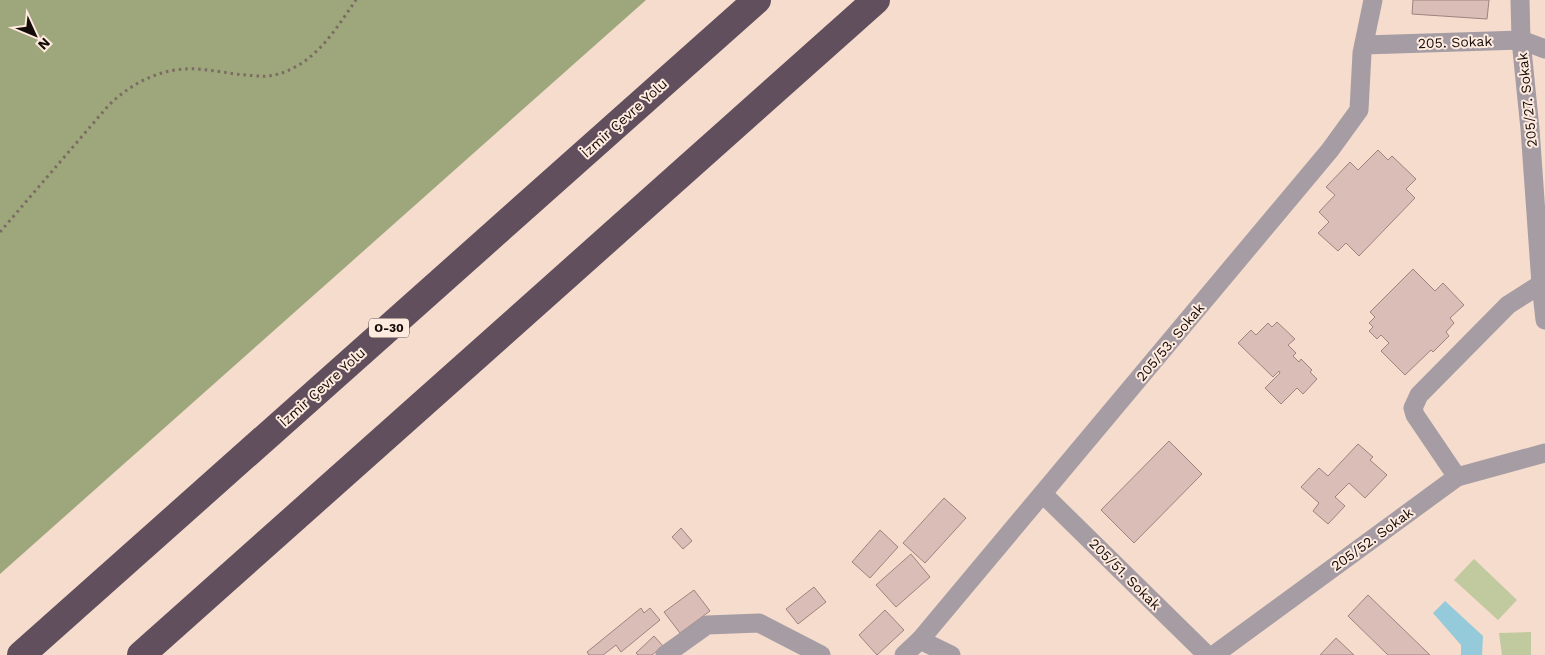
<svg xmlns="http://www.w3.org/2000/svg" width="1545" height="655" font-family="'Work Sans',sans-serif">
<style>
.green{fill:#c1c99f}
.forest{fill:#9ea67c}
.water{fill:#94cad9}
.building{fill:#dabdb7;stroke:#9e837e}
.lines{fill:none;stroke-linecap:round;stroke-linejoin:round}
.path{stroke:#7b6b62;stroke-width:3;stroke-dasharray:2.5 4;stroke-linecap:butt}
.minor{stroke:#a69ca4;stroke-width:19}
.motorway{stroke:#614f5e;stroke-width:28}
.labels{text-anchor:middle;stroke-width:4;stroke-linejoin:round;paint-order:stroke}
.shield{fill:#feeade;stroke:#5a4f48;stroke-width:1}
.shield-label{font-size:12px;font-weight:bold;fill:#140c08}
.street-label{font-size:14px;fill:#140c08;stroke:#feeade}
</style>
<rect width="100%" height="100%" fill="#f5dccd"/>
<g class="green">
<path d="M 1474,559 L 1517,600 L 1498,620 L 1454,580 Z"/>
<path d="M 1531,632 L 1531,655 L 1502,655 L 1499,633 Z"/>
</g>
<path class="forest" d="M 0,0 L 646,0 L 0,574 Z"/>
<path class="water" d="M 1445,601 L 1483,636 L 1482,655 L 1461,655 L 1461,645 L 1433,613 Z"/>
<g class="building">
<path d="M 1413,0 L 1489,0 L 1487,19 L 1412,14 Z"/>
<path d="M 1378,150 L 1388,160 L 1392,156 L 1416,179 L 1406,189 L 1415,198 L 1359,256 L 1346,243 L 1338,251 L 1318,233 L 1329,222 L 1319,212 L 1335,195 L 1326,187 L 1350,162 L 1358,170 Z"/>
<path d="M 1413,269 L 1435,291 L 1443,283 L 1464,305 L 1450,318 L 1454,323 L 1446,332 L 1449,336 L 1433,352 L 1431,350 L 1405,375 L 1381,351 L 1389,343 L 1381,335 L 1377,339 L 1369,331 L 1373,327 L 1369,323 L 1375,317 L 1370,312 Z"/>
<path d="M 1277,322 L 1295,339 L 1288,345 L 1296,353 L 1293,356 L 1299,362 L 1301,359 L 1312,370 L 1310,372 L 1317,379 L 1303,394 L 1297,388 L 1281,404 L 1265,388 L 1280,373 L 1279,371 L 1273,377 L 1238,343 L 1251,330 L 1256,335 L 1268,323 L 1272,327 Z"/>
<path d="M 1169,441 L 1202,474 L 1134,543 L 1101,510 Z"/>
<path d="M 1358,444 L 1373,457 L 1370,460 L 1387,475 L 1365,498 L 1349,483 L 1335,497 L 1345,506 L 1328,524 L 1313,511 L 1319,503 L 1301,487 L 1319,468 L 1328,476 Z"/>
<path d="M 944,498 L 966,518 L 925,563 L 903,543 Z"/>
<path d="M 681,528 L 692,541 L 683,549 L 672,537 Z"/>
<path d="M 880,530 L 898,547 L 870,578 L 852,562 Z"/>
<path d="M 911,554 L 930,577 L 896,607 L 876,585 Z"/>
<path d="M 814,587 L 826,602 L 798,624 L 786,609 Z"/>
<path d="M 694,590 L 710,611 L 680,633 L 664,612 Z"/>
<path d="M 1368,595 L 1430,655 L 1388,655 L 1348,616 Z"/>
<path d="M 641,608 L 644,613 L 650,608 L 660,620 L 621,652 L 616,645 L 603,655 L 589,655 L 587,652 Z"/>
<path d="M 885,610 L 904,630 L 877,655 L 859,635 Z"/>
<path d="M 654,636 L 663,646 L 652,655 L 638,655 L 636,653 Z"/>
<path d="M 1336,638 L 1354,655 L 1320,655 Z"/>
</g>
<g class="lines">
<path class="path" d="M 0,232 L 108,106 C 132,82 163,67 197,69 C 210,70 223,72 235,74 C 261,76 271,80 295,67 C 322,53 339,24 356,0"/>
<g class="minor">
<path d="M 1520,0 L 1521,40 L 1530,129 L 1541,284 L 1545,320"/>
<path d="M 1364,45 L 1521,40 L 1545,49"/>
<path d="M 1457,477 L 1415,415 L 1413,408 L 1419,395 L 1508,305 L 1541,284"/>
<path d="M 1043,494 L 1207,655"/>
<path d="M 920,640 L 951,655"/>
<path d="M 665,655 L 707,625 L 759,623 L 821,655"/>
<path d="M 904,655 L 920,640 L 1330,150 L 1359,110 L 1362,53 L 1373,0"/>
<path d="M 1214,655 L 1457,477 L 1545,453"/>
</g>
<g class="motorway">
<path d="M 21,655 L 757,0"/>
<path d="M 141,655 L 876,0"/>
</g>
</g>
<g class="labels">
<rect class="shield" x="369" y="318.5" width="40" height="19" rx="4"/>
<g class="shield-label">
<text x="389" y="332">O-30</text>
</g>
<g class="street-label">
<text transform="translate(1455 42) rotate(-2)" y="5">205. Sokak</text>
<text transform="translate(1527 100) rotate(-96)" y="5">205/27. Sokak</text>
<text transform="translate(624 118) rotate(-42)" y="5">İzmir Çevre Yolu</text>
<text transform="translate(1170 342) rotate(-50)" y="5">205/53. Sokak</text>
<text transform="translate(322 387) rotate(-42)" y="5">İzmir Çevre Yolu</text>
<text transform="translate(1372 539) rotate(-36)" y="5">205/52. Sokak</text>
<text transform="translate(1125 574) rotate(45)" y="5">205/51. Sokak</text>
</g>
</g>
<g transform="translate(35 35) rotate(134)" stroke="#feeade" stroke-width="4" paint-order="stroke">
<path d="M0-4L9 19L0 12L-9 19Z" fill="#140c08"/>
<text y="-8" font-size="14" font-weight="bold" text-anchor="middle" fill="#140c08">N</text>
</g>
</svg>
